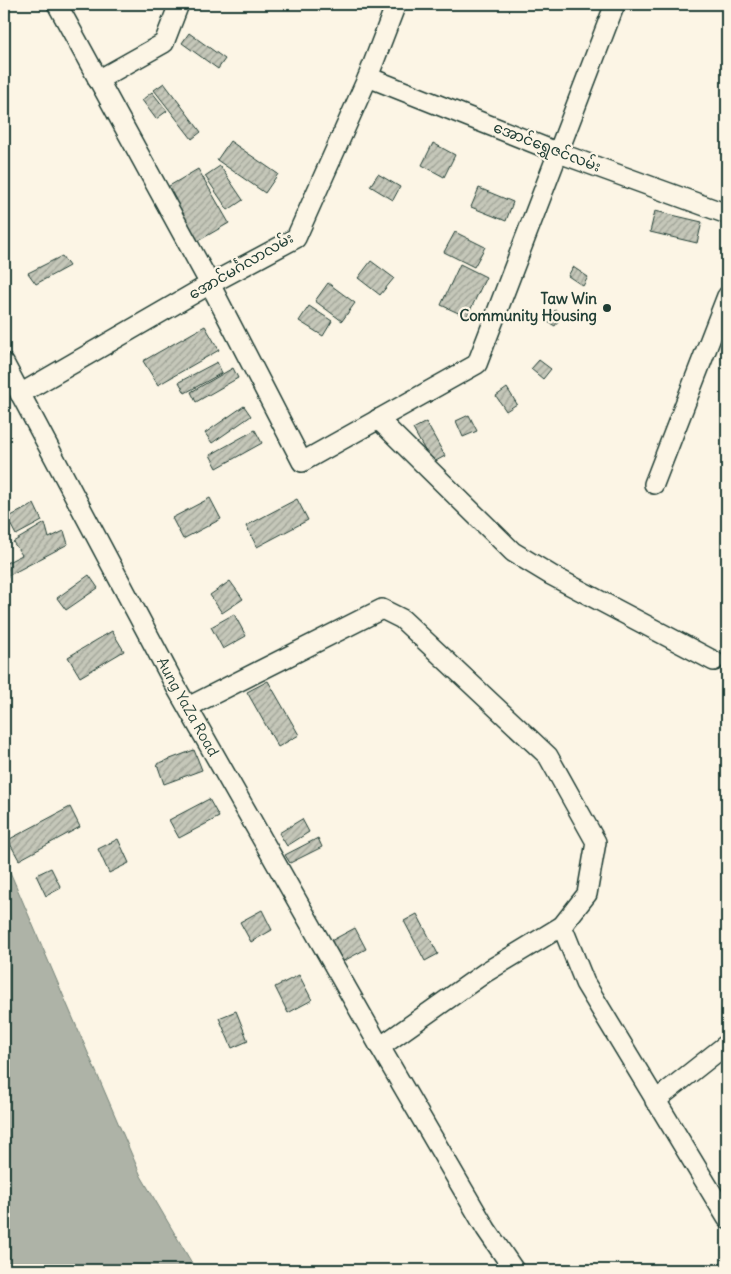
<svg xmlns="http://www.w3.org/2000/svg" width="731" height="1274" font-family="Delius,'Noto Sans Myanmar',sans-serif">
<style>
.water{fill:#aeb3a7;stroke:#758479}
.building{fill:url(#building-hatch);stroke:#1f3d34}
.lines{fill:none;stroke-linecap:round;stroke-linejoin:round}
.minor-casing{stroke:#1f3d34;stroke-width:22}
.minor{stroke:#fcf5e5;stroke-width:19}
.poi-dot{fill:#1f3d34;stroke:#fcf5e5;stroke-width:2}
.labels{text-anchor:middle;stroke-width:4.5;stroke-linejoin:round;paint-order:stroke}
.street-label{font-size:15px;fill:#1f3d34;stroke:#fcf5e5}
.poi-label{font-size:15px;font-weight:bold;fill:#1f3d34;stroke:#fcf5e5;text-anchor:end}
</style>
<defs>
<pattern id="building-hatch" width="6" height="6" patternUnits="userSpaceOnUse" patternTransform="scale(1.25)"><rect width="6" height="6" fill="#c5c7b9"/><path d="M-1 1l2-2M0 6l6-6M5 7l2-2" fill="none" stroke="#9fa397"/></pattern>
</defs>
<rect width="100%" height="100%" fill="#fcf5e5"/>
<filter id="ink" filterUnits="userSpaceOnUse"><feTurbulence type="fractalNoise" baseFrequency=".02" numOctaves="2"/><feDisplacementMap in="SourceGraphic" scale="10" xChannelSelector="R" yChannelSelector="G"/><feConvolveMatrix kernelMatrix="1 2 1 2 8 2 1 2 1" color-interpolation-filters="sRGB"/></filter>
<g filter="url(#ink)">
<path class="water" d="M 4,858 L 141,1176 L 196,1270 L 4,1270 Z"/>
<g class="building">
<path d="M 189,33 L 225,59 L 218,69 L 182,43 Z"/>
<path d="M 164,83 L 201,132 L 192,139 L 154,90 Z"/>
<path d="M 152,92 L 167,111 L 156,119 L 142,100 Z"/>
<path d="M 230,141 L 278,174 L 265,193 L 217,160 Z"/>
<path d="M 433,143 L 455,155 L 444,177 L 422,165 Z"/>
<path d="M 220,166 L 243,200 L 228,210 L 205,176 Z"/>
<path d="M 198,169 L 229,223 L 191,245 L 159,192 Z"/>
<path d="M 378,174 L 400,187 L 393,200 L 370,186 Z"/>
<path d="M 479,188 L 513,202 L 506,221 L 471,207 Z"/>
<path d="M 655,211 L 702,222 L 697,243 L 650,232 Z"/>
<path d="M 455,232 L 485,247 L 474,267 L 444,252 Z"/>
<path d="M 62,256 L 69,266 L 36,284 L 28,273 Z"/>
<path d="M 371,261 L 394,278 L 380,295 L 358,278 Z"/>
<path d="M 460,264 L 486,277 L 467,317 L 441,305 Z"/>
<path d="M 573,267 L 588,277 L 583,286 L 568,276 Z"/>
<path d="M 328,283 L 355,303 L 342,321 L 315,301 Z"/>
<path d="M 309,306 L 332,321 L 323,336 L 299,321 Z"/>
<path d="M 555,310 L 562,314 L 555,326 L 548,322 Z"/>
<path d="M 205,326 L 219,350 L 158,385 L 143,361 Z"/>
<path d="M 539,360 L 551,369 L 543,379 L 531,369 Z"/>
<path d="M 217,362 L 222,373 L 185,393 L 179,382 Z"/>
<path d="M 233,368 L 238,378 L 196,402 L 191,392 Z"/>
<path d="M 507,388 L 517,404 L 506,411 L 496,396 Z"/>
<path d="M 244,406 L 251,416 L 212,443 L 205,433 Z"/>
<path d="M 469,415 L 477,431 L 463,437 L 456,421 Z"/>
<path d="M 426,422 L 445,456 L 432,463 L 413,429 Z"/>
<path d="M 255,430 L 262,443 L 217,468 L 210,455 Z"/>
<path d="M 210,498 L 221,519 L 183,539 L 172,518 Z"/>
<path d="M 297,499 L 308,520 L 257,547 L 246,526 Z"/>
<path d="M 34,504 L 42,521 L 16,535 L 7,518 Z"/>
<path d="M 45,523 L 49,538 L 64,531 L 68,544 L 4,578 L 4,564 L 22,555 L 13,542 Z"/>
<path d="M 89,575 L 98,588 L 66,610 L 57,598 Z"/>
<path d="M 230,581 L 243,599 L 222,613 L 210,595 Z"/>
<path d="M 234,614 L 246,636 L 223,649 L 211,627 Z"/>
<path d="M 112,631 L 124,651 L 80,677 L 68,657 Z"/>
<path d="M 268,681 L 299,735 L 278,747 L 247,692 Z"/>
<path d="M 194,750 L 202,770 L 164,784 L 157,764 Z"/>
<path d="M 209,799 L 219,817 L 179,838 L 169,820 Z"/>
<path d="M 70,807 L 80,827 L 19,860 L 8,840 Z"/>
<path d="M 302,819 L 309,832 L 287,846 L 279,833 Z"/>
<path d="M 318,838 L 322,847 L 290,863 L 285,855 Z"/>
<path d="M 118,839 L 129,863 L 109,873 L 98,849 Z"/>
<path d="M 51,868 L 61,888 L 46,896 L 36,875 Z"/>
<path d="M 262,910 L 272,930 L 251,942 L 240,922 Z"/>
<path d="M 417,914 L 438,954 L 425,961 L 404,921 Z"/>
<path d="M 355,928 L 366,949 L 338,964 L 327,943 Z"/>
<path d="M 299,975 L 312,1000 L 288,1013 L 275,987 Z"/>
<path d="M 236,1011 L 248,1041 L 232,1048 L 219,1018 Z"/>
</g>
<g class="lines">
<g class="minor-casing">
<g id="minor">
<path d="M 57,4 L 210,284 L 302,462 L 477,364 L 615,4"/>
<path d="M 368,77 L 559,153 L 727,214"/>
<path d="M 98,80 L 164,43 L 179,4"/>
<path id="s1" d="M 4,363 L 176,687 L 380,1047"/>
<path d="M 20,394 L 210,284 L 296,238 L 368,77 L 396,4"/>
<path d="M 378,419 L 513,552 L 551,575 L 714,661"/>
<path d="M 654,484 L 727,296"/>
<path d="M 188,707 L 382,609 L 402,619 L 548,756 L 596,842 L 587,894 L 562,926 L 486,972 L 380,1047 L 486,1229 L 514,1270"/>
<path d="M 562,926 L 585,983 L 727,1218"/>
<path d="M 655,1101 L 727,1044"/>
</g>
</g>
<use href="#minor" class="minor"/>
</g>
</g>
<circle class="poi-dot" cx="607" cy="308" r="5"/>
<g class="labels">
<g class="street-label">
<text transform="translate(547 147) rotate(21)" y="5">အောင်ရွှေဇင်လမ်း</text>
<text transform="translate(241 266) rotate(-30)" y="5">အောင်မင်္ဂလာလမ်း</text>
<text dy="5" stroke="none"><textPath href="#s1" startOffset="390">Aung YaZa Road</textPath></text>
</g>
<g class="poi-label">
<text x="597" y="304">Taw Win<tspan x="597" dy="17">Community Housing</tspan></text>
</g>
</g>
<rect width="731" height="1274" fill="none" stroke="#fcf5e5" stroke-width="20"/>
<rect x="10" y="10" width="711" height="1254" fill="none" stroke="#1f3d34" stroke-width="2" filter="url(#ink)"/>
</svg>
